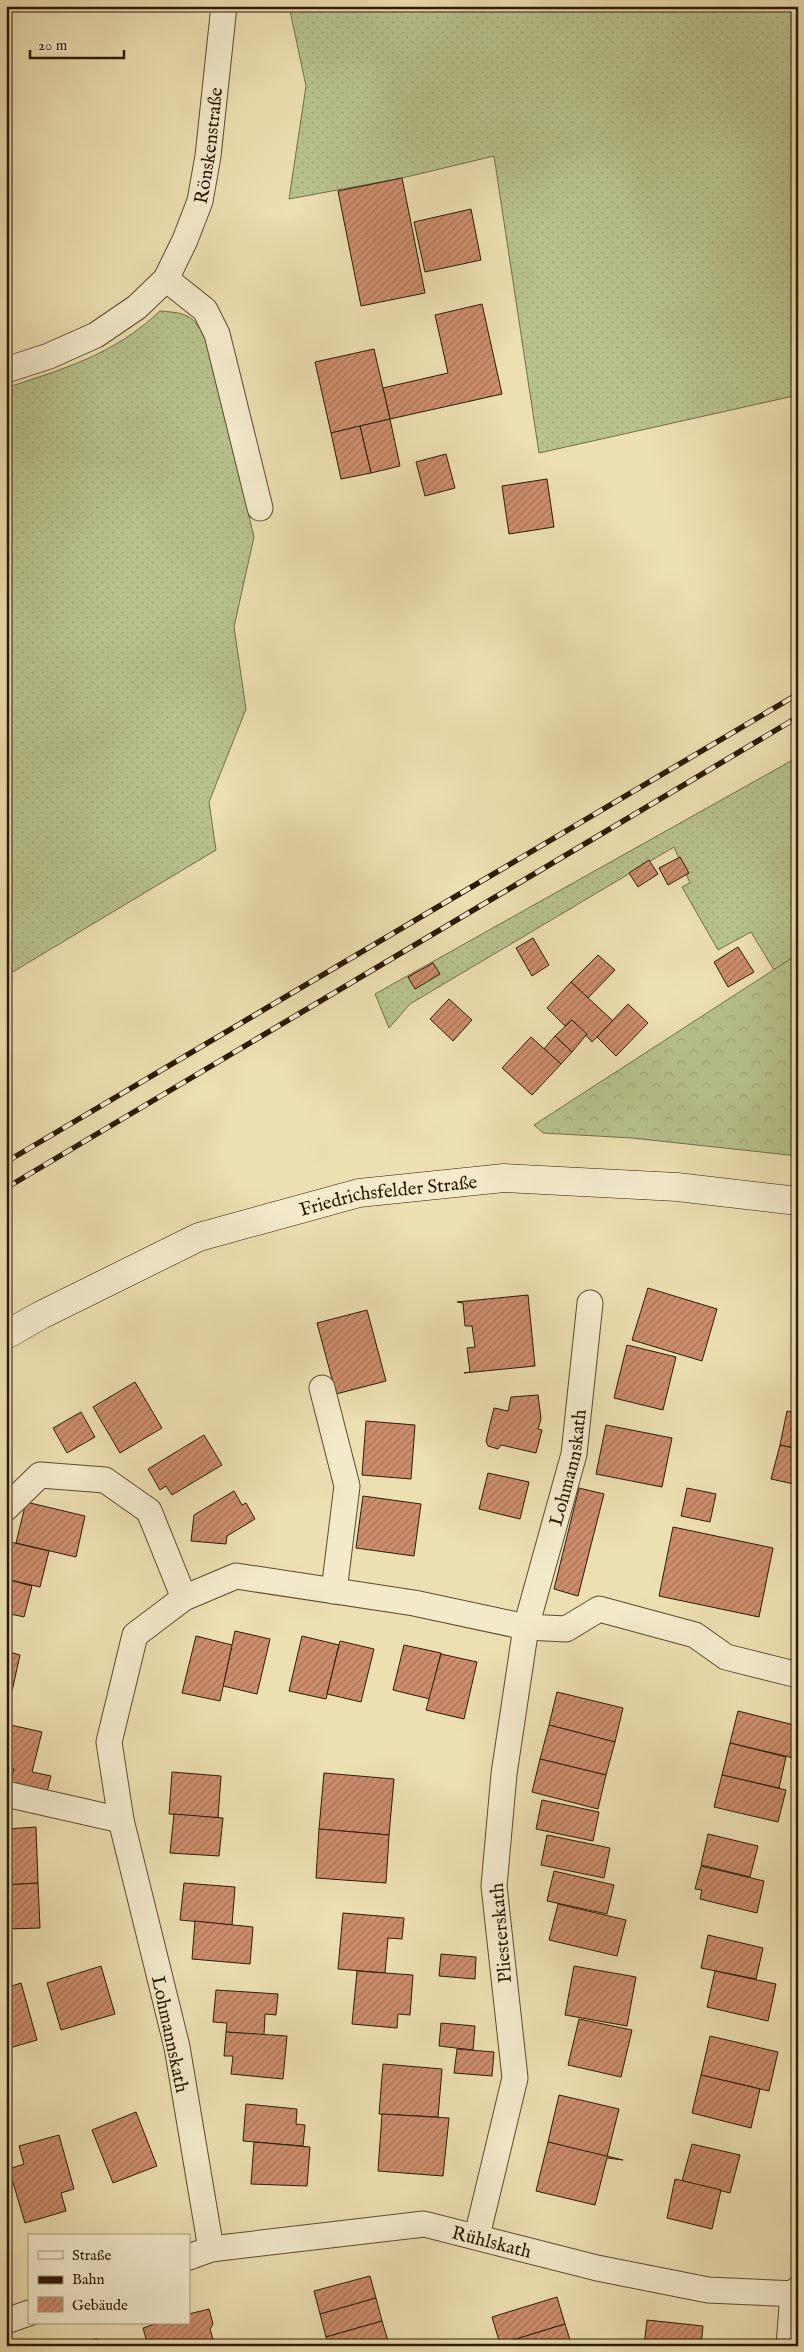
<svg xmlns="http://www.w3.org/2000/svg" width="804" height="2352" font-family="'IM FELL English',serif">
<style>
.grass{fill:url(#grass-dots);stroke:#726e48}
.forest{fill:url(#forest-crowns);stroke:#726e48}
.building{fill:url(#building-hatch);stroke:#2c1a03}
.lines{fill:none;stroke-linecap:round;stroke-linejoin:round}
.street-casing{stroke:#5c4b2e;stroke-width:27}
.secondary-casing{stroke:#2c1a03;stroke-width:29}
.street{stroke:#f3eacc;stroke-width:25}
.secondary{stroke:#f3eacc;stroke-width:28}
.rail-casing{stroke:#2c1a03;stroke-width:5.5}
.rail{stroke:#f3eacc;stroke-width:4;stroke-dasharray:11;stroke-linecap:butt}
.labels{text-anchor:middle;stroke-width:4.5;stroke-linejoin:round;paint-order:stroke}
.street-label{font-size:19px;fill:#2c1a03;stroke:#f3eacc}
</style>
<defs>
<pattern id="grass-dots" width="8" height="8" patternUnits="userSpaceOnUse" patternTransform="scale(1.25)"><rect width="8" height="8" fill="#b7c28c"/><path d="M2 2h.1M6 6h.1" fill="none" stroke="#9ea677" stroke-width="1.8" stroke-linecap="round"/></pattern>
<pattern id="forest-crowns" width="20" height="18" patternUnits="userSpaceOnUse" patternTransform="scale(1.25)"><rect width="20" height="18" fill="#b7c28c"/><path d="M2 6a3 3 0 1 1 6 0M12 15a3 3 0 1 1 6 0" fill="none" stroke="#9ea677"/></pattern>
<pattern id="building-hatch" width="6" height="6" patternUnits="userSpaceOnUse" patternTransform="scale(1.25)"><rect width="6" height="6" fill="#cd8e6d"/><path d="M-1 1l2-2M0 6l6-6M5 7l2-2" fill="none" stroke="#a77357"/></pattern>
</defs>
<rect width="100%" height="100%" fill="#ecdfb1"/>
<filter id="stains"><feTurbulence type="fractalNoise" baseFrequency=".004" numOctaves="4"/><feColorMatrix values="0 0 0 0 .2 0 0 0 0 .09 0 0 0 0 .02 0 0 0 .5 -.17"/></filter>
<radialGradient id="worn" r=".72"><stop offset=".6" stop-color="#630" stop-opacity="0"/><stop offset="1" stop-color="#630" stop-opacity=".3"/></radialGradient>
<g class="grass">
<path d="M 289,6 L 798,6 L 798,395 L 539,453 L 494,156 L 402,178 L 289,199 L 306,86 Z"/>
<path d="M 160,311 C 189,313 194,316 207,341 L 254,537 L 234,627 L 246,709 L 209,802 L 216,850 L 6,976 L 6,388 C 66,368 113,355 160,311 Z"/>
<path d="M 798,757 L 798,954 L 774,970 L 751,932 L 718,950 L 682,887 L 690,883 L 674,847 L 410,1004 L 389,1028 L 375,994 Z"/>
</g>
<path class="forest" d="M 798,954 L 798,1156 L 632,1138 L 543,1133 L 534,1125 Z"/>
<g class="building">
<path d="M 402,178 L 425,293 L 361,306 L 338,191 Z"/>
<path d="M 471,209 L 481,260 L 425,272 L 414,222 Z"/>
<path d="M 482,304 L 502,394 L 390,419 L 383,388 L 448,373 L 435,315 Z"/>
<path d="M 374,349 L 390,419 L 331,433 L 315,362 Z"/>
<path d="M 390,419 L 400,466 L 371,473 L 360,426 Z"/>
<path d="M 360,426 L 371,473 L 341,479 L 331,433 Z"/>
<path d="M 446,454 L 455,488 L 425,496 L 416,462 Z"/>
<path d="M 547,479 L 554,527 L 509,534 L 502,486 Z"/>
<path d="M 680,857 L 689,873 L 668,885 L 659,868 Z"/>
<path d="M 649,860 L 658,874 L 638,887 L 629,873 Z"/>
<path d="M 533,938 L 549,965 L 532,976 L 516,948 Z"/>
<path d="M 738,947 L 754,972 L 728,987 L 714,962 Z"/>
<path d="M 598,955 L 615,970 L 588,998 L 571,982 Z"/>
<path d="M 433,963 L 440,974 L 415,989 L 408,977 Z"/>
<path d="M 571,982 L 613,1021 L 592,1042 L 572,1020 L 565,1026 L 547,1008 Z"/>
<path d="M 449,999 L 472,1020 L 453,1041 L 430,1019 Z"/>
<path d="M 628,1004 L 648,1023 L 616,1056 L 597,1037 Z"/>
<path d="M 572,1020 L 587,1034 L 572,1052 L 555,1036 Z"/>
<path d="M 555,1036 L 572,1052 L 561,1064 L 544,1049 Z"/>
<path d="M 531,1037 L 561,1064 L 532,1095 L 502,1068 Z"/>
<path d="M 648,1288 L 717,1309 L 702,1361 L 632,1340 Z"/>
<path d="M 528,1295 L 535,1366 L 464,1373 L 470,1372 L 467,1348 L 475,1347 L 472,1326 L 465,1326 L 463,1303 L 457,1302 Z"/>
<path d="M 367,1310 L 386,1381 L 336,1394 L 317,1323 Z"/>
<path d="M 627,1345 L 676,1357 L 663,1410 L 614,1398 Z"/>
<path d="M 135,1382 L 162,1428 L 120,1453 L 93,1407 Z"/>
<path d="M 538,1395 L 541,1419 L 538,1429 L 542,1430 L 536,1453 L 501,1445 L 498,1449 L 488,1446 L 486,1441 L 494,1408 L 508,1411 L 511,1397 Z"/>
<path d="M 787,1411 L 798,1413 L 798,1449 L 780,1445 Z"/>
<path d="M 81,1412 L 95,1437 L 67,1453 L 53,1428 Z"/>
<path d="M 366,1421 L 415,1425 L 411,1479 L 362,1475 Z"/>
<path d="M 606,1425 L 672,1438 L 662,1487 L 596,1474 Z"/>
<path d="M 204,1435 L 222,1465 L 172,1495 L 166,1486 L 160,1490 L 148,1469 Z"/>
<path d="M 780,1445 L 798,1449 L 798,1485 L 771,1479 Z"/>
<path d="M 488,1473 L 529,1482 L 520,1519 L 479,1509 Z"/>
<path d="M 579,1488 L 604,1494 L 578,1596 L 554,1589 Z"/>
<path d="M 687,1488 L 716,1494 L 710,1522 L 681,1516 Z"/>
<path d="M 234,1491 L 242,1505 L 246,1503 L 255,1519 L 227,1536 L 226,1544 L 191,1541 L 194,1515 Z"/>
<path d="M 363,1496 L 421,1504 L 414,1556 L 356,1548 Z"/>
<path d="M 26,1502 L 85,1516 L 76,1557 L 16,1543 Z"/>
<path d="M 798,1510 L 798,1537 L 792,1536 Z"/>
<path d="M 673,1527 L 773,1548 L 759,1617 L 659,1596 Z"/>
<path d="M 6,1541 L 49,1551 L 40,1587 L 6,1579 Z"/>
<path d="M 6,1579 L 32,1586 L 24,1617 L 6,1613 Z"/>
<path d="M 6,1613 L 10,1614 L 6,1634 Z"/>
<path d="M 235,1631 L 270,1639 L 257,1694 L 223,1686 Z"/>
<path d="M 196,1636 L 232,1645 L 220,1701 L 182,1693 Z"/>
<path d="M 302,1636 L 339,1645 L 326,1699 L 289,1691 Z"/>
<path d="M 340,1641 L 374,1649 L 361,1702 L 327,1694 Z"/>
<path d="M 404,1645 L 441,1653 L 430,1699 L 393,1690 Z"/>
<path d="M 6,1651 L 20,1655 L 12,1691 L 6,1690 Z"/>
<path d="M 441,1654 L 477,1662 L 464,1719 L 426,1710 Z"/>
<path d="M 6,1690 L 10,1691 L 6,1708 Z"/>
<path d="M 557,1692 L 623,1708 L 615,1742 L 549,1725 Z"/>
<path d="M 738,1711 L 798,1726 L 798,1740 L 794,1758 L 730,1743 Z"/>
<path d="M 6,1724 L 42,1732 L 32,1772 L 51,1776 L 46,1796 L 9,1787 L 14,1769 L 6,1768 Z"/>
<path d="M 549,1725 L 615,1742 L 606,1775 L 540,1759 Z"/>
<path d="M 730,1743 L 786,1757 L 779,1788 L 722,1775 Z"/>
<path d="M 540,1759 L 606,1775 L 598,1809 L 532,1792 Z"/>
<path d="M 172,1772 L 221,1776 L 218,1818 L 169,1814 Z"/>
<path d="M 324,1773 L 394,1779 L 389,1835 L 319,1829 Z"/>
<path d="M 722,1775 L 786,1790 L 778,1822 L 714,1807 Z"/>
<path d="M 542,1800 L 599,1812 L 593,1841 L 536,1829 Z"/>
<path d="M 174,1814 L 223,1818 L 219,1856 L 170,1853 Z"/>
<path d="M 36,1827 L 38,1883 L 6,1885 L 6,1829 Z"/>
<path d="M 319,1829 L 389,1835 L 386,1883 L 316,1878 Z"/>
<path d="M 708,1834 L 758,1846 L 750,1877 L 701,1865 Z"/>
<path d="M 547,1835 L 610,1848 L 604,1878 L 541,1865 Z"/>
<path d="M 701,1866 L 764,1881 L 757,1913 L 700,1899 L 702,1890 L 695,1889 Z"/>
<path d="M 554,1871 L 614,1885 L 607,1914 L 547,1901 Z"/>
<path d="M 38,1883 L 40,1928 L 6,1929 L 6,1885 Z"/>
<path d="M 184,1883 L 235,1887 L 232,1925 L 180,1920 Z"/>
<path d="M 558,1904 L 626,1920 L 617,1956 L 549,1940 Z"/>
<path d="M 343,1913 L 404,1918 L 402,1939 L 388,1938 L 385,1973 L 338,1969 Z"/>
<path d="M 195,1921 L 253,1927 L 250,1964 L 192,1959 Z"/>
<path d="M 708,1935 L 763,1948 L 756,1979 L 701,1968 Z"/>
<path d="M 441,1954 L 476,1957 L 475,1979 L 439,1976 Z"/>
<path d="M 101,1966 L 115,2014 L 61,2030 L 47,1983 Z"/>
<path d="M 574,1966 L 636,1977 L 627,2026 L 565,2015 Z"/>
<path d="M 357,1971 L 413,1975 L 410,2015 L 398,2014 L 397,2028 L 352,2024 Z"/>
<path d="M 715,1971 L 776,1984 L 768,2021 L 707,2007 Z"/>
<path d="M 21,1983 L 37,2040 L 6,2049 L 6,1988 Z"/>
<path d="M 216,1990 L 278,1994 L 276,2015 L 265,2014 L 264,2035 L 226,2032 L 227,2023 L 213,2022 Z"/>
<path d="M 579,2019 L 632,2030 L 621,2077 L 568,2065 Z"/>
<path d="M 441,2023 L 475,2026 L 473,2050 L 439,2046 Z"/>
<path d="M 226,2032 L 287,2036 L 283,2079 L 231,2074 L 233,2056 L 224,2056 Z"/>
<path d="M 710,2036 L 778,2052 L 769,2091 L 701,2075 Z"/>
<path d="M 457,2049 L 494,2052 L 492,2076 L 454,2073 Z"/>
<path d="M 383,2064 L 442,2069 L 438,2117 L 379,2114 Z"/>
<path d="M 701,2075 L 760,2089 L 751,2128 L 692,2113 Z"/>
<path d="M 559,2095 L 619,2109 L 607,2157 L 548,2142 Z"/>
<path d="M 246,2104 L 297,2109 L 296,2124 L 305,2125 L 303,2146 L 243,2141 Z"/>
<path d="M 136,2112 L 157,2166 L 113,2183 L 92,2130 Z"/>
<path d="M 382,2114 L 449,2118 L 443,2176 L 378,2171 Z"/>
<path d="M 59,2135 L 74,2189 L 61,2193 L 66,2211 L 25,2223 L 9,2169 L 24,2164 L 19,2146 Z"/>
<path d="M 254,2142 L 310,2147 L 307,2186 L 251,2184 Z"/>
<path d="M 548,2142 L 623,2160 L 607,2158 L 595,2205 L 536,2191 Z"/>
<path d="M 692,2144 L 740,2155 L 730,2193 L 682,2181 Z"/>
<path d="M 675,2179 L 721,2190 L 712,2229 L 667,2218 Z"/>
<path d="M 370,2276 L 376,2298 L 320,2314 L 314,2291 Z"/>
<path d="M 557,2297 L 565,2324 L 500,2344 L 492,2317 Z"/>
<path d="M 376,2298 L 382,2321 L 326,2337 L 320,2314 Z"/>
<path d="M 209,2309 L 213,2324 L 210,2329 L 215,2346 L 148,2346 L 143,2328 L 158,2323 L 189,2323 L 189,2314 Z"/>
<path d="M 647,2320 L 703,2326 L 701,2346 L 644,2346 Z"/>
<path d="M 382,2321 L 389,2344 L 381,2346 L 329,2346 L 326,2337 Z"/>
<path d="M 565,2324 L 572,2346 L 501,2346 L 500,2344 Z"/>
<path d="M 97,2339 L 99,2346 L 75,2346 Z"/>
</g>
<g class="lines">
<g class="street-casing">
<g id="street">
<path d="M 166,279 L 205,310 L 217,334 L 260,508"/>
<path id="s1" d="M 6,370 L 49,356 L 96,335 L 137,307 L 166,279 L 185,240 L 200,201 L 208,156 L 224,6"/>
<path d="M 322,1388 L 347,1486 L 334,1591"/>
<path d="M 6,1508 L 40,1475 L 105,1480 L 149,1511 L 184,1598"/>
<path d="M 6,1794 L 121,1820"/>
<path id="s2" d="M 477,2236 L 515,2078 L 494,1886 L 504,1774 L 526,1627 L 574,1454 L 590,1303"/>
<path d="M 211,2249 L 177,2047 L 121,1820 L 109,1742 L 135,1635 L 184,1598 L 236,1576 L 414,1603 L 526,1627 L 566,1629 L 599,1609 L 695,1635 L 726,1657 L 798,1675"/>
<path id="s3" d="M 189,2257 L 211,2249 L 424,2224 L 597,2268 L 708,2290 L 798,2294"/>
<path d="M 6,2321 L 29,2313"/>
<path d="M 789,2346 L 793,2293 L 798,2289"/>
</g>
</g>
<g class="secondary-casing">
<g id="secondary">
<path id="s4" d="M 6,1335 L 41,1315 L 199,1237 L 359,1193 L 504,1178 L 677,1187 L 798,1201"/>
</g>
</g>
<use href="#street" class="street"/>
<use href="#secondary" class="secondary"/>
<g class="rail-casing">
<g id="rail">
<path d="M 6,1162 L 798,694"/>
<path d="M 6,1188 L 798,717"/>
</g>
</g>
<use href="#rail" class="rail"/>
</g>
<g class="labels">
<g class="street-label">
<text dy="7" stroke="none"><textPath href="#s1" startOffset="328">Rönskenstraße</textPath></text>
<text dy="7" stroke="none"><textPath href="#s4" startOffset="411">Friedrichsfelder Straße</textPath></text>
<text dy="7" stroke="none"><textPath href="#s2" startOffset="782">Lohmannskath</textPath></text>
<text transform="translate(500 1933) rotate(-95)" y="7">Pliesterskath</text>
<text transform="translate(171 2034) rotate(78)" y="7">Lohmannskath</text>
<text dy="7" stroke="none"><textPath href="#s3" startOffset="308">Rühlskath</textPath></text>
</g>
</g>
<rect width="804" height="2352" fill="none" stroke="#ecdfb1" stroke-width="25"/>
<rect x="8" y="8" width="789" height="2337" fill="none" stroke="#2c1a03" stroke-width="2.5"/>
<rect x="12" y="12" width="779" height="2327" fill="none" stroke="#2c1a03"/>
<rect x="28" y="2234" width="162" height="90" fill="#f3eacc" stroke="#a3977c"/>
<rect x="38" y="2251" width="25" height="8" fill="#f3eacc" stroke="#a3977c"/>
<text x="72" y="2260" font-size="15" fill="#2c1a03">Straße</text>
<rect x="38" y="2276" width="25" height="8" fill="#2c1a03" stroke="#a3977c"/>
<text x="72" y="2284" font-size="15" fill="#2c1a03">Bahn</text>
<rect x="38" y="2297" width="25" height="15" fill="url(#building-hatch)" stroke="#a3977c"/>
<text x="72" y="2310" font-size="15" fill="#2c1a03">Gebäude</text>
<path d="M30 50v8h94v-8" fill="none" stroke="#2c1a03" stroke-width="2.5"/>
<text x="38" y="50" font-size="15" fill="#2c1a03" stroke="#f3eacc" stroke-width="4" paint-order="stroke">20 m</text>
<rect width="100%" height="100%" filter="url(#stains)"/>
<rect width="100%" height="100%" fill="url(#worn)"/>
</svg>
